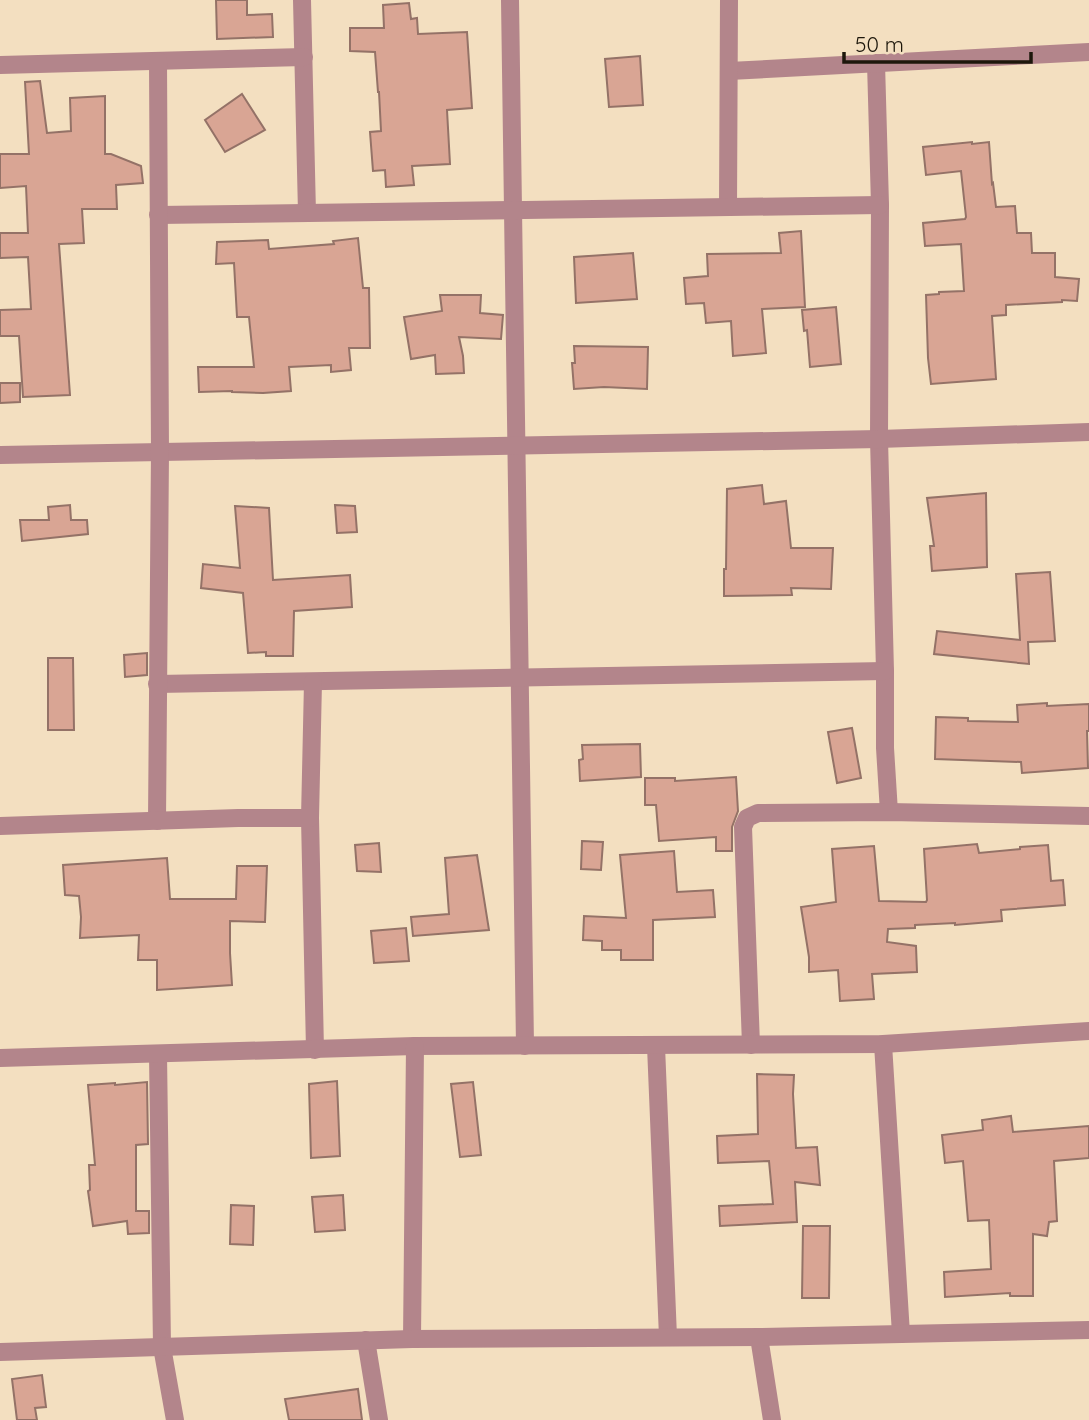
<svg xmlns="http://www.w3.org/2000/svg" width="1089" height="1420" font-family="Quicksand,sans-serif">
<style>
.building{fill:#d9a594;stroke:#947267;stroke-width:2}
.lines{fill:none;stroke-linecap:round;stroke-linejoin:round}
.minor{stroke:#b3858b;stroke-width:18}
</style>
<rect width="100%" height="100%" fill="#f3dfc0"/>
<g class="building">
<path d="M 216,0 L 247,0 L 247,15 L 272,14 L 273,37 L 217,39 Z"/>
<path d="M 409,3 L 411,19 L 417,18 L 418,34 L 467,32 L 472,108 L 447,110 L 450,164 L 412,166 L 414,185 L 386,187 L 385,170 L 373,171 L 370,132 L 381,131 L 379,92 L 378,92 L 375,52 L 350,51 L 350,28 L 384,28 L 383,5 Z"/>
<path d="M 640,56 L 643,105 L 609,107 L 605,59 Z"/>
<path d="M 40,81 L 47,133 L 71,131 L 70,98 L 105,96 L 105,154 L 111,154 L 141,166 L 143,183 L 116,185 L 117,209 L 82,209 L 84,243 L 59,244 L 70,395 L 23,397 L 19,336 L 0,336 L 0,310 L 31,309 L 28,257 L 0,258 L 0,233 L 28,233 L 26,186 L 0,188 L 0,154 L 29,154 L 25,82 Z"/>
<path d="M 242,94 L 265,130 L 225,152 L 205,120 Z"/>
<path d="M 972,142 L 972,144 L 989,142 L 992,184 L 993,183 L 996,207 L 1015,206 L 1017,233 L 1031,233 L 1032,253 L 1055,253 L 1055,277 L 1079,279 L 1077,301 L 1062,300 L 1062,302 L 1006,305 L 1006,315 L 992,316 L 996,379 L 931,384 L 928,358 L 926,295 L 939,294 L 939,292 L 964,291 L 961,244 L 925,246 L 923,223 L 965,219 L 966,217 L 961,171 L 926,175 L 923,147 Z"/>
<path d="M 801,231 L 805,307 L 762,309 L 766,353 L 733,356 L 731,321 L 706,323 L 704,303 L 686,304 L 684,278 L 708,276 L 707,254 L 781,253 L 779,233 Z"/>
<path d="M 358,238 L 363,288 L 369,288 L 370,348 L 349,348 L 351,370 L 331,372 L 331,365 L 289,367 L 291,391 L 263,393 L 232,392 L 232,391 L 199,392 L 198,367 L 254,367 L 249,317 L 237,317 L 234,263 L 216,264 L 217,242 L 268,240 L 269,249 L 334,244 L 333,241 Z"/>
<path d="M 633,253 L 637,299 L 576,303 L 574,257 Z"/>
<path d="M 440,295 L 481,295 L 480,313 L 503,315 L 501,339 L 459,337 L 463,356 L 464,373 L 436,374 L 435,355 L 411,359 L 404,317 L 442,311 Z"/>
<path d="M 836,307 L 841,364 L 810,367 L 807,330 L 804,331 L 802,310 Z"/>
<path d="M 574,346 L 648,347 L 647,389 L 604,387 L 574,389 L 572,363 L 575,363 Z"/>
<path d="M 0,383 L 20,383 L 20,402 L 0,403 Z"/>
<path d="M 762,485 L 764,504 L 786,501 L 791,548 L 833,548 L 831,589 L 791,588 L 792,595 L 724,596 L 724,569 L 726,569 L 727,489 Z"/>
<path d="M 986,493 L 987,567 L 932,571 L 930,546 L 934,546 L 927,498 Z"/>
<path d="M 70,505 L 71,520 L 87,520 L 88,534 L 22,541 L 20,520 L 49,520 L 48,507 Z"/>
<path d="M 335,505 L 355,506 L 357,532 L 337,533 Z"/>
<path d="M 235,506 L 269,508 L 273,580 L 350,575 L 352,607 L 294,611 L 293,656 L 266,656 L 266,652 L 248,653 L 243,593 L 201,588 L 203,564 L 240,568 Z"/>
<path d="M 1050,572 L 1055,641 L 1028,642 L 1029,664 L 934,654 L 937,631 L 1020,640 L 1016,574 Z"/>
<path d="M 147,653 L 147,675 L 125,677 L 124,655 Z"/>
<path d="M 48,658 L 73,658 L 74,730 L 48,730 Z"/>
<path d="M 1047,703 L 1047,706 L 1089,704 L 1089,731 L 1087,731 L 1088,768 L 1022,773 L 1021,762 L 935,759 L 936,717 L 968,718 L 968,721 L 1018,722 L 1017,705 Z"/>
<path d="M 852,728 L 861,778 L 837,783 L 828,732 Z"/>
<path d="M 640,744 L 641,777 L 580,781 L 579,760 L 583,759 L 582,745 Z"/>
<path d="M 736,777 L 738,811 L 732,827 L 732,851 L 716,851 L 716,837 L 659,841 L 656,805 L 645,805 L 645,778 L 675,778 L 675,781 Z"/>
<path d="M 582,841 L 603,842 L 601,870 L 581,869 Z"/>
<path d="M 379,843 L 381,872 L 357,871 L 355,845 Z"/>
<path d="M 977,844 L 979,853 L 1020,849 L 1020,847 L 1048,845 L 1051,881 L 1063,880 L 1065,905 L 1001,910 L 1002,921 L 955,925 L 955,923 L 915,925 L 915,928 L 888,929 L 887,942 L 916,946 L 917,972 L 872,974 L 874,999 L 840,1001 L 838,970 L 809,972 L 809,957 L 801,907 L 836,902 L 832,849 L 874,846 L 879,901 L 926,902 L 927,900 L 924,849 Z"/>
<path d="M 674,851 L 677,892 L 713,890 L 715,917 L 653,920 L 653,960 L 621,960 L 621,950 L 602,950 L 602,941 L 583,940 L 584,916 L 626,918 L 620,855 Z"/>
<path d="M 477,855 L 489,930 L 413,936 L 411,917 L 449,914 L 445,858 Z"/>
<path d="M 167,858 L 170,899 L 236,899 L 237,866 L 267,866 L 265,922 L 230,921 L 230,953 L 232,985 L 157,990 L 157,960 L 138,960 L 139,935 L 80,938 L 81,917 L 79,896 L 65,895 L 63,865 Z"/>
<path d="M 406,928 L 409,961 L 374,963 L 371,931 Z"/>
<path d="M 757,1074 L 794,1075 L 793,1094 L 796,1148 L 817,1147 L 820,1185 L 795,1182 L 797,1222 L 720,1226 L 719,1206 L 773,1204 L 769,1161 L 718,1163 L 717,1136 L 758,1134 Z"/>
<path d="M 337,1081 L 340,1156 L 311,1158 L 309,1084 Z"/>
<path d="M 147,1082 L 148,1144 L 136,1145 L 136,1211 L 149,1211 L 149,1233 L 128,1234 L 127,1221 L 93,1226 L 88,1191 L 90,1190 L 89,1165 L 95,1165 L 88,1085 L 115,1083 L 115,1085 Z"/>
<path d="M 473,1082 L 481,1155 L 460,1157 L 451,1084 Z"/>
<path d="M 1011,1116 L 1013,1132 L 1089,1126 L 1089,1158 L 1054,1161 L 1057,1221 L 1049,1222 L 1047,1236 L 1033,1234 L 1033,1296 L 1010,1296 L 1010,1293 L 945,1297 L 944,1272 L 991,1269 L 989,1220 L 968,1221 L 963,1161 L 945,1163 L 942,1135 L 983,1130 L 982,1120 Z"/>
<path d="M 343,1195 L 345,1230 L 315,1232 L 312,1197 Z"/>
<path d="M 231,1205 L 254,1206 L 253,1245 L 230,1244 Z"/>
<path d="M 803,1226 L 830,1226 L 829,1298 L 802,1298 Z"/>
<path d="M 42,1375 L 46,1407 L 35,1408 L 37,1420 L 17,1420 L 12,1379 Z"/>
<path d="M 358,1389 L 362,1420 L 289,1420 L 285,1399 Z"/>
</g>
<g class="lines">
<g class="minor">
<path d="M 302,0 L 307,213"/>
<path d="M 510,0 L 525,1046"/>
<path d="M 876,63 L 880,205 L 879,439 L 885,671 L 885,748 L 889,812"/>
<path d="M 0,65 L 304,57"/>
<path d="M 729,71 L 1089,52"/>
<path d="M 728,207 L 729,0"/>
<path d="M 158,215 L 880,205"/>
<path d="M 0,455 L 879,439 L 1089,432"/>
<path d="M 157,684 L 885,671"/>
<path d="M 310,818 L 315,1050"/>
<path d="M 157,821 L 160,452 L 158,61"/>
<path d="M 0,826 L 238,818 L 310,818 L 313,682"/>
<path d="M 883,1044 L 901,1334"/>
<path d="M 751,1045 L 743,827 L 747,818 L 758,813 L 889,812 L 1089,816"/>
<path d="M 656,1046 L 668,1337"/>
<path d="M 158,1054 L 162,1347 L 175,1420"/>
<path d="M 0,1058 L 415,1046 L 883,1044 L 1089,1031"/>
<path d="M 759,1337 L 772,1420"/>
<path d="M 412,1339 L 415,1046"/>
<path d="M 366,1340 L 379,1420"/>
<path d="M 0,1352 L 412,1339 L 759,1337 L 1089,1330"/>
</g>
</g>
<path d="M844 52v10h187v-10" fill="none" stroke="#1d170b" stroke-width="3.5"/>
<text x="855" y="52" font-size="21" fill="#1d170b" stroke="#f3dfc0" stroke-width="5" paint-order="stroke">50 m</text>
</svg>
